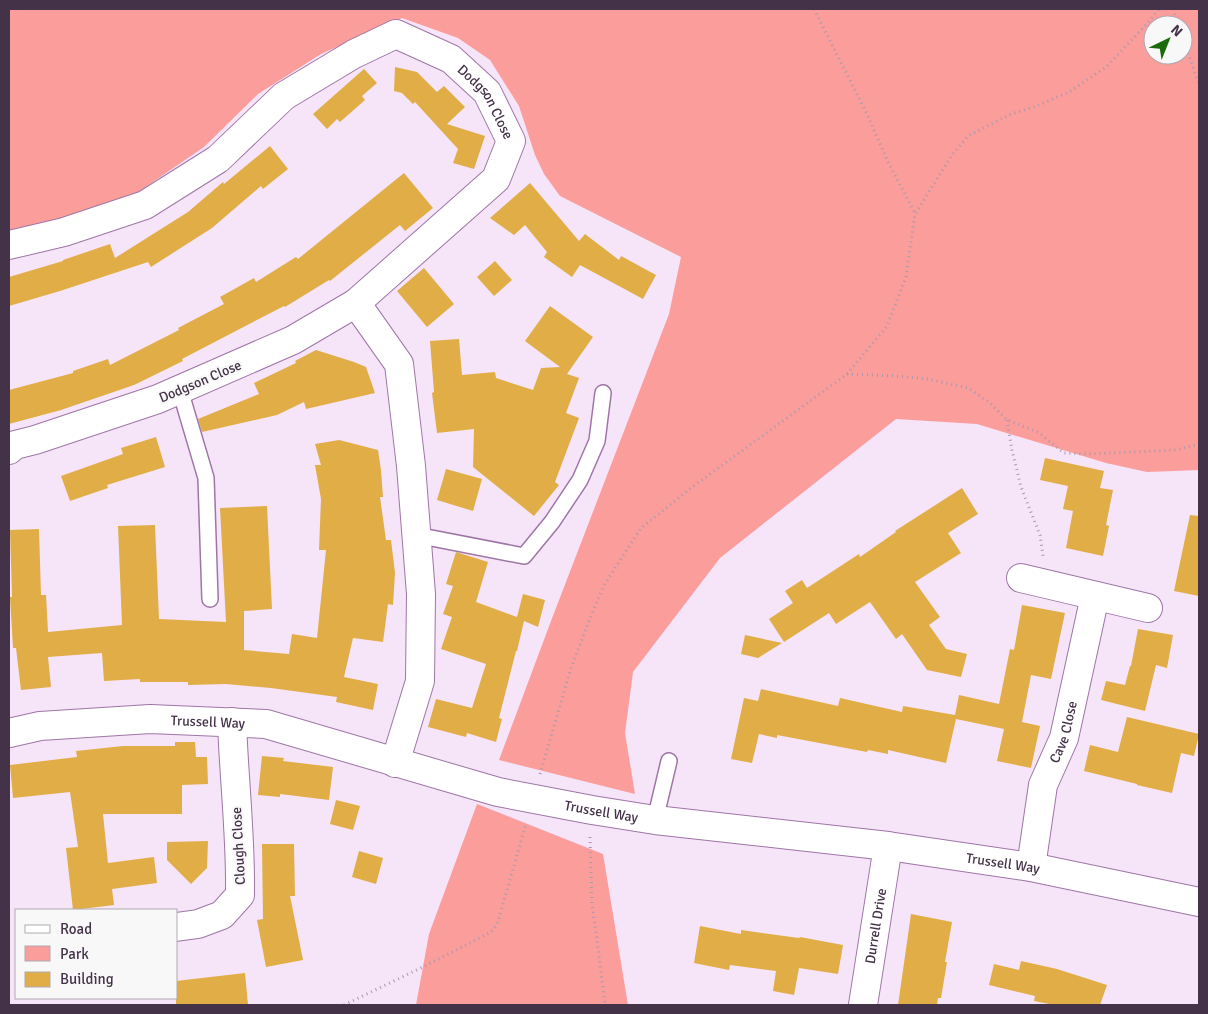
<svg xmlns="http://www.w3.org/2000/svg" width="1208" height="1014" font-family="Signika,sans-serif">
<style>
.green{fill:#fa9d9b;fill-rule:evenodd}
.building{fill:#e1ad47}
.lines{fill:none;stroke-linecap:round;stroke-linejoin:round}
.lane-casing{stroke:#9e76a5;stroke-width:18}
.street-casing{stroke:#9e76a5;stroke-width:30}
.path{stroke:#aa98ad;stroke-width:3;stroke-dasharray:1 4;stroke-linecap:butt}
.lane{stroke:#fff;stroke-width:15}
.street{stroke:#fff;stroke-width:28}
.labels{text-anchor:middle;stroke-width:4.5;stroke-linejoin:round;paint-order:stroke}
.street-label{font-size:14px;fill:#443348;stroke:#f8f8f8}
</style>
<rect width="100%" height="100%" fill="#f6e4f9"/>
<g class="green">
<path d="M 9,9 L 1199,9 L 1199,470 L 1147,472 L 1106,463 L 977,424 L 896,419 L 720,558 L 633,672 L 625,733 L 635,794 L 499,760 L 551,621 L 669,314 L 681,257 L 560,196 L 544,174 L 535,155 L 519,106 L 490,60 L 458,38 L 402,18 L 321,54 L 258,94 L 204,147 L 131,197 L 9,236 ZM 1153,25 L 1183,25 L 1183,55 L 1153,55 Z"/>
<path d="M 477,804 L 603,854 L 628,1005 L 416,1005 L 429,934 Z"/>
</g>
<g class="building">
<path d="M 395,67 L 417,72 L 437,92 L 444,86 L 465,107 L 447,124 L 485,136 L 474,169 L 453,163 L 458,149 L 415,102 L 413,104 L 402,93 L 394,91 Z"/>
<path d="M 364,69 L 377,83 L 362,96 L 365,100 L 340,122 L 337,119 L 327,129 L 313,114 Z"/>
<path d="M 270,146 L 288,169 L 263,189 L 261,186 L 212,228 L 151,267 L 148,262 L 60,291 L 9,306 L 9,277 L 63,261 L 63,260 L 110,244 L 115,258 L 188,212 L 223,182 L 224,184 Z"/>
<path d="M 404,173 L 433,208 L 405,231 L 400,225 L 330,281 L 329,280 L 285,307 L 284,306 L 182,359 L 183,361 L 134,385 L 61,410 L 9,424 L 9,390 L 73,373 L 73,371 L 108,359 L 110,365 L 179,330 L 178,328 L 224,304 L 220,297 L 254,278 L 256,282 L 296,257 L 298,259 Z"/>
<path d="M 530,183 L 579,241 L 585,234 L 619,260 L 621,256 L 656,275 L 643,299 L 580,265 L 572,277 L 544,257 L 547,252 L 525,225 L 514,235 L 490,218 Z"/>
<path d="M 495,261 L 512,280 L 494,296 L 477,277 Z"/>
<path d="M 424,268 L 454,304 L 427,327 L 397,291 Z"/>
<path d="M 550,306 L 593,337 L 567,374 L 579,378 L 566,413 L 579,418 L 555,482 L 559,485 L 534,516 L 473,467 L 474,429 L 437,433 L 432,393 L 434,392 L 430,341 L 459,339 L 462,375 L 495,372 L 496,378 L 533,390 L 541,368 L 560,367 L 525,341 Z"/>
<path d="M 316,350 L 354,362 L 366,367 L 375,393 L 306,409 L 304,402 L 277,415 L 202,432 L 198,419 L 259,394 L 254,383 L 296,363 L 295,361 Z"/>
<path d="M 156,437 L 165,467 L 107,485 L 108,488 L 70,501 L 61,476 L 123,454 L 121,448 Z"/>
<path d="M 339,440 L 378,450 L 381,470 L 383,497 L 380,497 L 386,540 L 391,540 L 395,573 L 393,605 L 388,604 L 383,642 L 353,638 L 344,677 L 378,684 L 373,710 L 336,702 L 337,697 L 271,688 L 226,684 L 188,685 L 188,682 L 140,682 L 140,679 L 104,681 L 102,653 L 48,657 L 51,687 L 21,690 L 16,648 L 13,648 L 10,597 L 12,597 L 10,530 L 39,529 L 41,595 L 46,595 L 48,632 L 122,625 L 118,526 L 155,525 L 159,619 L 226,622 L 220,508 L 267,506 L 272,609 L 244,611 L 244,650 L 289,654 L 292,634 L 317,638 L 326,550 L 319,550 L 321,499 L 315,465 L 321,465 L 315,444 Z"/>
<path d="M 1045,458 L 1104,471 L 1100,488 L 1113,490 L 1106,525 L 1109,526 L 1103,556 L 1066,548 L 1073,511 L 1063,509 L 1068,486 L 1040,480 Z"/>
<path d="M 446,469 L 482,479 L 473,511 L 437,500 Z"/>
<path d="M 962,488 L 978,514 L 948,533 L 961,553 L 915,582 L 940,617 L 929,625 L 946,649 L 967,654 L 961,677 L 927,670 L 902,634 L 896,639 L 870,602 L 836,624 L 829,613 L 784,642 L 769,619 L 793,603 L 785,591 L 802,580 L 807,588 L 859,554 L 860,557 L 896,532 L 895,531 Z"/>
<path d="M 1190,515 L 1199,516 L 1199,596 L 1174,591 Z"/>
<path d="M 456,552 L 488,562 L 476,602 L 517,617 L 523,594 L 545,600 L 538,627 L 524,621 L 517,651 L 516,651 L 499,718 L 502,719 L 496,742 L 467,733 L 466,737 L 428,727 L 436,699 L 472,708 L 486,664 L 441,649 L 452,617 L 443,614 L 453,586 L 446,584 Z"/>
<path d="M 1022,605 L 1065,613 L 1051,679 L 1031,675 L 1022,722 L 1040,726 L 1031,768 L 997,761 L 1004,729 L 956,719 L 946,763 L 888,750 L 888,754 L 868,750 L 867,752 L 777,735 L 777,738 L 759,734 L 752,763 L 731,759 L 744,698 L 758,701 L 761,689 L 838,706 L 840,698 L 902,712 L 903,706 L 955,715 L 959,695 L 999,704 L 1010,649 L 1014,650 Z"/>
<path d="M 1138,629 L 1173,635 L 1167,668 L 1156,665 L 1145,711 L 1101,700 L 1106,681 L 1125,685 L 1130,666 L 1131,666 Z"/>
<path d="M 745,635 L 782,643 L 758,658 L 741,654 Z"/>
<path d="M 1127,717 L 1199,734 L 1194,756 L 1181,753 L 1172,793 L 1137,785 L 1137,784 L 1084,771 L 1090,745 L 1118,752 Z"/>
<path d="M 175,742 L 195,742 L 196,757 L 207,757 L 208,784 L 182,785 L 182,814 L 103,814 L 108,863 L 154,857 L 157,883 L 112,889 L 114,905 L 73,910 L 66,848 L 78,847 L 70,792 L 13,798 L 10,765 L 77,757 L 76,751 L 123,746 L 175,746 Z"/>
<path d="M 262,756 L 284,758 L 283,761 L 333,767 L 329,800 L 280,794 L 280,797 L 258,795 Z"/>
<path d="M 336,800 L 360,806 L 353,830 L 330,824 Z"/>
<path d="M 208,841 L 207,868 L 191,884 L 167,860 L 167,842 Z"/>
<path d="M 262,844 L 294,844 L 295,896 L 290,896 L 303,960 L 266,967 L 257,920 L 263,919 Z"/>
<path d="M 359,851 L 383,858 L 376,884 L 352,877 Z"/>
<path d="M 911,914 L 952,922 L 945,962 L 947,962 L 941,998 L 938,998 L 937,1005 L 898,1005 Z"/>
<path d="M 700,926 L 741,934 L 741,930 L 799,938 L 800,937 L 843,945 L 838,974 L 799,968 L 794,995 L 773,991 L 776,971 L 730,965 L 729,970 L 694,963 Z"/>
<path d="M 1021,961 L 1057,969 L 1107,985 L 1100,1005 L 1054,1005 L 1034,1001 L 1035,996 L 989,985 L 994,964 L 1019,970 Z"/>
<path d="M 245,973 L 248,1005 L 176,1005 L 176,981 Z"/>
</g>
<g class="lines">
<g class="lane-casing">
<g id="lane">
<path d="M 180,390 L 206,478 L 210,599"/>
<path d="M 416,535 L 524,556 L 552,522 L 580,480 L 597,441 L 603,393"/>
<path d="M 655,820 L 669,761"/>
</g>
</g>
<g class="street-casing">
<g id="street">
<path id="s1" d="M 9,245 L 64,232 L 145,205 L 218,159 L 284,96 L 354,54 L 396,34 L 451,59 L 487,92 L 511,141 L 496,179 L 356,303 L 293,340 L 158,399 L 35,440 L 15,445 L 9,450"/>
<path d="M 356,303 L 399,364 L 411,466 L 421,594 L 420,681 L 395,763"/>
<path d="M 1021,578 L 1148,608"/>
<path id="s2" d="M 9,733 L 40,726 L 150,719 L 266,724 L 498,792 L 592,810 L 655,820 L 888,846 L 1031,867 L 1199,902"/>
<path id="s3" d="M 1031,867 L 1043,785 L 1064,738 L 1095,596"/>
<path d="M 176,927 L 198,924 L 222,915 L 240,895 C 241,837 234,780 232,722"/>
<path id="s4" d="M 863,1005 L 888,846"/>
</g>
</g>
<g class="path">
<path d="M 814,9 L 867,114 L 888,162 L 915,213"/>
<path d="M 1173,9 L 1179,25"/>
<path d="M 1183,39 L 1199,84"/>
<path d="M 847,374 L 895,376 L 928,379 L 968,388 L 989,402 L 1007,420 L 1038,432 L 1064,453 L 1087,454 L 1176,450 L 1199,444"/>
<path d="M 1007,420 L 1012,450 L 1021,487 L 1040,535 L 1043,556"/>
<path d="M 540,774 L 571,668 L 593,611 L 604,585 L 641,528 L 691,488 L 847,374 L 887,326 L 906,277 L 915,214 L 952,155 L 968,136 L 1011,114 L 1034,107 L 1069,92 L 1106,67 L 1145,26 L 1159,9"/>
<path d="M 590,837 L 592,905 L 597,939 L 605,1005"/>
<path d="M 344,1005 L 425,966 L 491,932 L 497,925 L 526,824"/>
</g>
<use href="#lane" class="lane"/>
<use href="#street" class="street"/>
</g>
<g class="labels">
<g class="street-label">
<text dy="5" stroke="none"><textPath href="#s1" startOffset="564">Dodgson Close</textPath></text>
<text transform="translate(200 381) rotate(-23)" y="5">Dodgson Close</text>
<text dy="5" stroke="none"><textPath href="#s2" startOffset="200">Trussell Way</textPath></text>
<text dy="5" stroke="none"><textPath href="#s3" startOffset="140">Cave Close</textPath></text>
<text dy="5" stroke="none"><textPath href="#s2" startOffset="605">Trussell Way</textPath></text>
<text transform="translate(238 846) rotate(-93)" y="5">Clough Close</text>
<text dy="5" stroke="none"><textPath href="#s2" startOffset="1010">Trussell Way</textPath></text>
<text dy="5" stroke="none"><textPath href="#s4" startOffset="80">Durrell Drive</textPath></text>
</g>
</g>
<rect width="1208" height="1014" fill="none" stroke="#443348" stroke-width="20"/>
<rect x="15" y="909" width="162" height="90" fill="#f8f8f8" stroke="#b0a9b2"/>
<rect x="25" y="925" width="25" height="8" fill="#ffffff" stroke="#b0a9b2"/>
<text x="60" y="934" font-size="15" fill="#443348">Road</text>
<rect x="25" y="946" width="25" height="15" fill="#fa9d9b" stroke="#b0a9b2"/>
<text x="60" y="959" font-size="15" fill="#443348">Park</text>
<rect x="25" y="972" width="25" height="15" fill="#e1ad47" stroke="#b0a9b2"/>
<text x="60" y="984" font-size="15" fill="#443348">Building</text>
<g transform="translate(1168 40) rotate(43)"><circle r="24" fill="#f8f8f8" stroke="#b0a9b2"/>
<path d="M0-4L9 19L0 12L-9 19Z" fill="#1b6a0c"/>
<text y="-8" font-size="14" font-weight="bold" text-anchor="middle" fill="#443348">N</text>
</g>
</svg>
